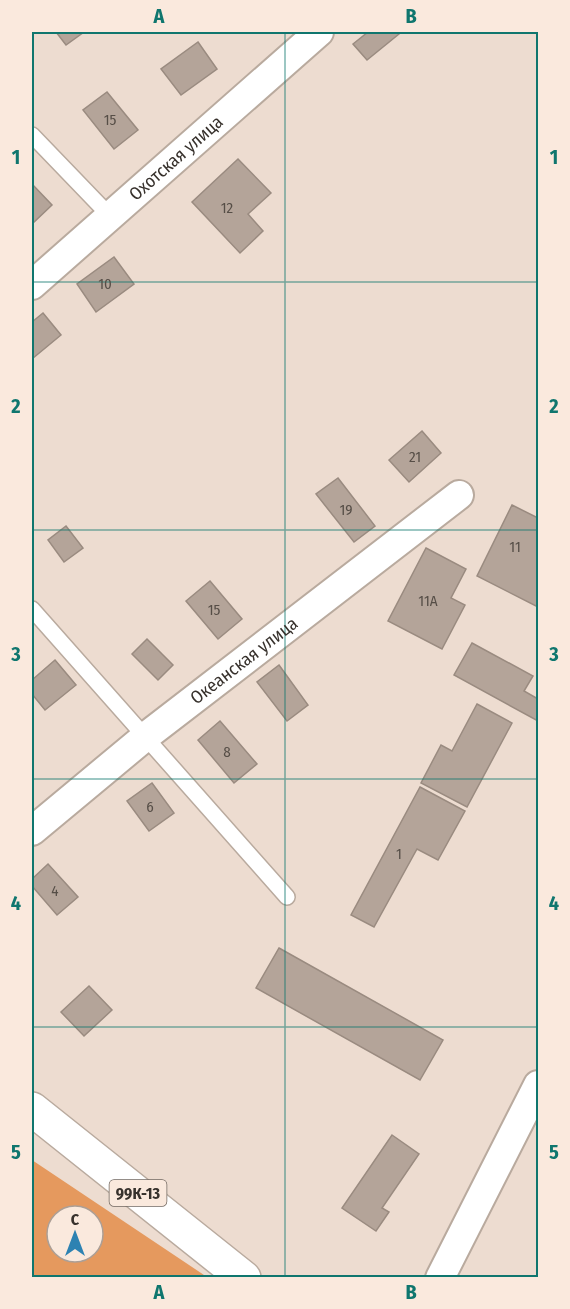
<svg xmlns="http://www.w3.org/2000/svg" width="570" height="1309" font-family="'Fira Sans Condensed',sans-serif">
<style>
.forest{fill:#e5995e;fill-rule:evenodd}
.building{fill:#b4a499;stroke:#9a8b80;stroke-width:1.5}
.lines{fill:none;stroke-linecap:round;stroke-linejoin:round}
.service-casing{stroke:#b9aa9e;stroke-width:18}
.minor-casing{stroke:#b9aa9e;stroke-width:32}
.primary-casing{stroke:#b9aa9e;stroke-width:36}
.service{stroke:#fff;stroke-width:15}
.minor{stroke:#fff;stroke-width:28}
.primary{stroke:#fff;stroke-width:33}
.grid{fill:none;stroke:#0f766e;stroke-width:1.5;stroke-opacity:0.55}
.labels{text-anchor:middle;stroke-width:4.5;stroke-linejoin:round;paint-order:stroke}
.number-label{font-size:15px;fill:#564e47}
.shield{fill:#fae9dd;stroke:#726861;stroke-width:1.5}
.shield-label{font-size:16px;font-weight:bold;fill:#37312c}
.street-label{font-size:18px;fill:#37312c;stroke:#fae9dd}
.neatline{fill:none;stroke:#0f766e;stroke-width:2}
.grid-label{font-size:20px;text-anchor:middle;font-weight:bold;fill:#0f766e}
</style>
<rect width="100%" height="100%" fill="#eddcd0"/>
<path class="forest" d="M 32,1160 L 204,1275 L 207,1277 L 32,1277 ZM 57,1216 L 93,1216 L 93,1252 L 57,1252 Z"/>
<g class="building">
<path d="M 56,32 L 84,32 L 66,45 Z"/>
<path d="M 368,32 L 397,32 L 399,34 L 367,60 L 353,44 Z"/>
<path d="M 198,42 L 217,69 L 181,95 L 161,69 Z"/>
<path d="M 107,92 L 138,130 L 114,149 L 83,110 Z"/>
<path d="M 238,159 L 271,193 L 248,214 L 263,231 L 240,253 L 192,202 Z"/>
<path d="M 32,184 L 52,205 L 32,224 Z"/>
<path d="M 114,257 L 134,284 L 96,312 L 77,284 Z"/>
<path d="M 43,313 L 61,335 L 32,359 L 32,322 Z"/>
<path d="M 422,431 L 441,453 L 409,482 L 389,460 Z"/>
<path d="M 338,478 L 375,526 L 354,542 L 316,494 Z"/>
<path d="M 512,505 L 538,518 L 538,607 L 477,576 Z"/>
<path d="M 66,526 L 83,548 L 64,562 L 48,540 Z"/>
<path d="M 426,548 L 466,569 L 451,598 L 465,605 L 442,649 L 388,621 Z"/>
<path d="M 210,581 L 242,619 L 218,639 L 186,601 Z"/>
<path d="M 147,639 L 173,665 L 158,680 L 132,654 Z"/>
<path d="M 472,643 L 533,676 L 524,691 L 538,699 L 538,721 L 454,675 Z"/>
<path d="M 55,660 L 76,685 L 45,710 L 32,694 L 32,680 Z"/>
<path d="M 279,665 L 308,705 L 287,721 L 257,682 Z"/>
<path d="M 477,704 L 512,723 L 467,807 L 421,783 L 441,745 L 452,751 Z"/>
<path d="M 220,721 L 257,764 L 234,783 L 198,740 Z"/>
<path d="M 152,783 L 174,813 L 149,831 L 127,801 Z"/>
<path d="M 420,787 L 465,811 L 438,860 L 417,849 L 374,927 L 351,915 Z"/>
<path d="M 48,864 L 78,897 L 57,915 L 32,886 L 32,879 Z"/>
<path d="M 279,948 L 443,1040 L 420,1080 L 256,988 Z"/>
<path d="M 89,986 L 112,1010 L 84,1036 L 61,1012 Z"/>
<path d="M 392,1135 L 419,1154 L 382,1208 L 389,1212 L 376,1231 L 342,1208 Z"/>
</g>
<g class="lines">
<g class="service-casing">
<g id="service">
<path d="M 32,135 L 110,216"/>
<path d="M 32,609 L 287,897"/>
</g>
</g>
<g class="minor-casing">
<g id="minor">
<path id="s1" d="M 32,285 L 319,32"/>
<path id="s2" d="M 32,831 L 145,737 L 459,495"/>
<path d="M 440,1278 L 538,1085"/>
</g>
</g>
<g class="primary-casing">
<path id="primary" d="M 32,1109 L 244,1278"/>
</g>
<use href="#service" class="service"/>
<use href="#minor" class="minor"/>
<use href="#primary" class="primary"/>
</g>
<path class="grid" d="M 285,32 L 285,1278M 32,282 L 538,282M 32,530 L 538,530M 32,779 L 538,779M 32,1027 L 538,1027"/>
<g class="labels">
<g class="number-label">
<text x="110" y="125">15</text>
<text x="227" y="213">12</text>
<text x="105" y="289">10</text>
<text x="415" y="462">21</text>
<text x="346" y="515">19</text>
<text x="515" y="552">11</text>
<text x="428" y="606">11А</text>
<text x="214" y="615">15</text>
<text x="227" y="757">8</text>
<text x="150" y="812">6</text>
<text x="399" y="859">1</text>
<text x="55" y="896">4</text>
</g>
<rect class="shield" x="109.5" y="1180" width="57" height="26" rx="4.5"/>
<g class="shield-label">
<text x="138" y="1199">99К-13</text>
</g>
<g class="street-label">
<text dy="6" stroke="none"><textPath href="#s1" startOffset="192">Охотская улица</textPath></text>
<text dy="6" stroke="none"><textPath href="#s2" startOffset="272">Океанская улица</textPath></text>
</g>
</g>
<rect width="570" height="1309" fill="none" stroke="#fae9dd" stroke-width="66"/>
<g transform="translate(75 1234)"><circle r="28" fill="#fae9dd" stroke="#ac9f96" stroke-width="1.5"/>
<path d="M0-4.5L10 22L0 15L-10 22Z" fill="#2d82b2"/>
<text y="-9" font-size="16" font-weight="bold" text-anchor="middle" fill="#37312c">С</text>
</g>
<rect x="33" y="33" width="504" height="1243" class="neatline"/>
<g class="grid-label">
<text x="159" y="23">A</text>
<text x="411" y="23">B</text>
<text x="16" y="164">1</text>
<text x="554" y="164">1</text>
<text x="16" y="413">2</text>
<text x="554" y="413">2</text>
<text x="16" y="661">3</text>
<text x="554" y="661">3</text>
<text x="16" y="910">4</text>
<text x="554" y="910">4</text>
<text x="16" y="1159">5</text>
<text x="554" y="1159">5</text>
<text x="159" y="1299">A</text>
<text x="411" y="1299">B</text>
</g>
</svg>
